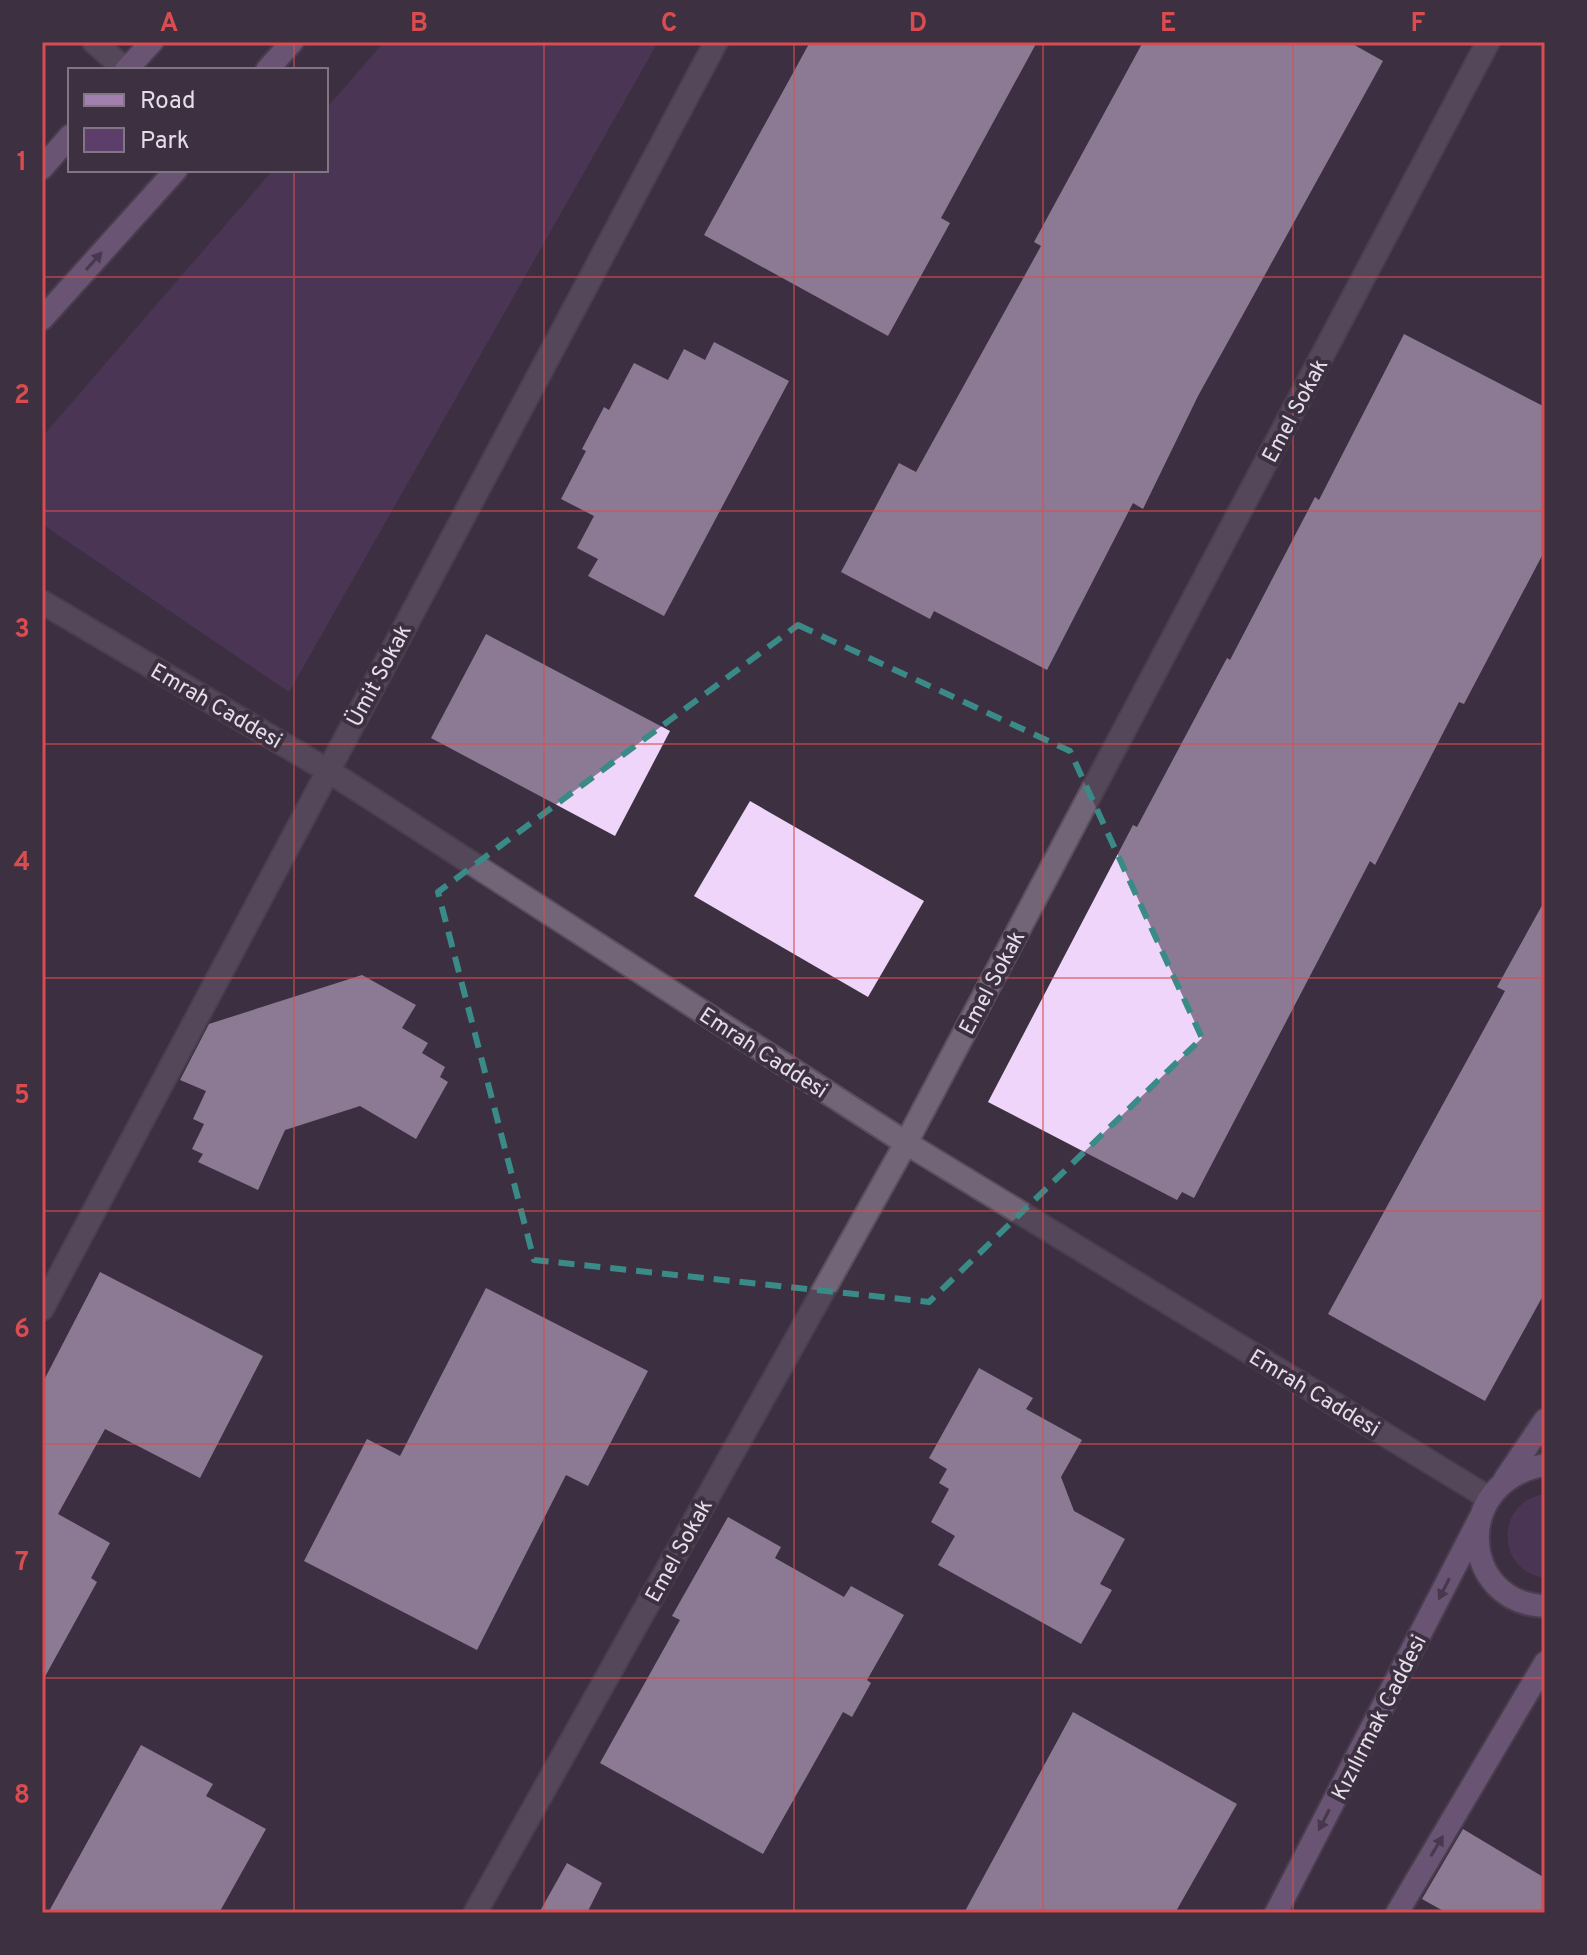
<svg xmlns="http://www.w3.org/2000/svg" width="1587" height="1955" font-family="Overpass,sans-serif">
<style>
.green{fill:#5d3d6a}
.building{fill:#eed5f9}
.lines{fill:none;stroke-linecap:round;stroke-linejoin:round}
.minor-casing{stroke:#594f5e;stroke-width:26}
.primary-casing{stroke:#594f5e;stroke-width:26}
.minor{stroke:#726578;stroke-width:22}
.primary{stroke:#a180af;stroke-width:22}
.oneway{fill:#55445c}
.marked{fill:none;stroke:#3a8b87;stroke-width:6;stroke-dasharray:16 10;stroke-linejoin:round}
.grid{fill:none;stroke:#d94c4f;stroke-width:2;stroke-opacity:0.55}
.labels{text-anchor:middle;stroke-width:8;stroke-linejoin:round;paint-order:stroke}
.street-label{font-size:22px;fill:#e5dee9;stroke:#3c3041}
.neatline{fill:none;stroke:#d94c4f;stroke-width:3}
.grid-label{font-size:26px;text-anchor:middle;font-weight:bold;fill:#d94c4f}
</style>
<rect width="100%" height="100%" fill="#3c3041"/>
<g class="green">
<path d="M 384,42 L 658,42 L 289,692 L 42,524 L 42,437 L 273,170 L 326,170 L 326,109 Z"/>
<path d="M 1545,1494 L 1545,1578 C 1495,1571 1495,1501 1545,1494 Z"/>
</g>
<g class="building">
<path d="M 810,42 L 1037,42 L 941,218 L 950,223 L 888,336 L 704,235 Z"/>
<path d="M 1143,42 L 1349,42 L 1383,61 L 1198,396 L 1143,509 L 1133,503 L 1047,670 L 934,611 L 930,619 L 841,572 L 899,463 L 916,472 L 1041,246 L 1034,242 Z"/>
<path d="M 1404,334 L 1545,407 L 1545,550 L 1464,704 L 1459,702 L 1375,865 L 1370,861 L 1194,1198 L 1182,1192 L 1177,1200 L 988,1102 L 1133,825 L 1137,827 L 1227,658 L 1230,660 L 1315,497 L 1319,500 Z"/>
<path d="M 714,342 L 789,381 L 664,616 L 588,576 L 598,559 L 577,548 L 594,516 L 561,499 L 586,451 L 582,449 L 604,407 L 609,410 L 634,363 L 668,380 L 684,349 L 705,360 Z"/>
<path d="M 486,634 L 670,731 L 615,836 L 431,738 Z"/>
<path d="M 750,801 L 924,901 L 868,997 L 694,896 Z"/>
<path d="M 1545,900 L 1545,1292 L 1485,1401 L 1328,1314 L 1505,991 L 1497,987 Z"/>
<path d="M 362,975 L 416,1005 L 402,1028 L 428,1043 L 422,1053 L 445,1067 L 440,1077 L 448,1082 L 416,1139 L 360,1106 L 285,1130 L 258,1190 L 198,1162 L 203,1154 L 192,1149 L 204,1124 L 193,1119 L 206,1091 L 180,1080 L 209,1024 Z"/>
<path d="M 100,1272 L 263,1356 L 200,1478 L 105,1429 L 58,1514 L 110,1543 L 91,1578 L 97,1582 L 42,1682 L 42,1384 Z"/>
<path d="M 486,1288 L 648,1371 L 588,1486 L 566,1475 L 477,1650 L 304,1561 L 367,1439 L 400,1456 Z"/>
<path d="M 979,1368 L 1033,1398 L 1026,1409 L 1082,1440 L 1061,1477 L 1074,1511 L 1125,1539 L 1100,1584 L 1112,1590 L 1081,1644 L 938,1565 L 955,1536 L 931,1522 L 949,1489 L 939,1483 L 947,1469 L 929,1458 Z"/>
<path d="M 728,1517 L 781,1547 L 775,1558 L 844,1597 L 851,1586 L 904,1615 L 867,1680 L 871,1683 L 852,1717 L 843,1712 L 763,1854 L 600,1763 L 680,1620 L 672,1616 Z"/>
<path d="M 1073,1712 L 1237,1804 L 1175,1913 L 964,1913 Z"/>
<path d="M 141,1745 L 213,1784 L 206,1796 L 266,1829 L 219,1913 L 48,1913 Z"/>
<path d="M 1463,1829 L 1545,1878 L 1545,1913 L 1447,1913 L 1422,1899 Z"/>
<path d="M 567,1863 L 602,1883 L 587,1913 L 539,1913 Z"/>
</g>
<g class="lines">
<g class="minor-casing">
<g id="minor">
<path d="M 94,42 L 126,70"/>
<path d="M 42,602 L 327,770 L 906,1143 L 1489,1498"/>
<path d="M 42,1309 L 716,42"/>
<path d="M 475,1913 L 906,1143 L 1488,42"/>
</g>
</g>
<g class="primary-casing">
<g id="primary">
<path d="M 126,70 L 152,42"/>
<path d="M 267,70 L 292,42"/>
<path d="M 42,168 L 70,136"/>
<path d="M 42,319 L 176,170"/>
<path d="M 1545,1465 C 1452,1480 1459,1603 1545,1606"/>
<path d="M 1505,1479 L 1545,1420"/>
<path d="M 1276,1913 L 1479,1520"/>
<path d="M 1397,1913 L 1545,1663"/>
</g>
</g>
<use href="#minor" class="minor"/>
<use href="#primary" class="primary"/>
</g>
<defs><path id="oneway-solid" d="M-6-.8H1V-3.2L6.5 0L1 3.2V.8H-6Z" transform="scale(2)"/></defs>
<g class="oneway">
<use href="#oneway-solid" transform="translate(94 261) rotate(-48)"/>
<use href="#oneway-solid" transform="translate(1444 1589) rotate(117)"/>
<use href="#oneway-solid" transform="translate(1324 1820) rotate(117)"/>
<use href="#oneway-solid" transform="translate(1437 1846) rotate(-59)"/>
</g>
<path d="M0 0H1587V1955H0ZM 798,625 L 1070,751 L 1202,1038 L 929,1302 L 534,1260 L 438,892 Z" fill="#3c3041" fill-opacity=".55" fill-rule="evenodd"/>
<path class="marked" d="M 798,625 L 1070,751 L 1202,1038 L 929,1302 L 534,1260 L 438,892 Z"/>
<path class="grid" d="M 294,42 L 294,70M 544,42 L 544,1913M 794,42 L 794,1913M 1043,42 L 1043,1913M 1293,42 L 1293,1913M 294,170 L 294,1913M 42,277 L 1545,277M 42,511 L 1545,511M 42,744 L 1545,744M 42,978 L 1545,978M 42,1211 L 1545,1211M 42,1444 L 1545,1444M 42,1678 L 1545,1678"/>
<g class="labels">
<g class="street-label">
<text transform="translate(1294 410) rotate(-62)" y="8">Emel Sokak</text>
<text transform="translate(378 675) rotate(-62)" y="8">Ümit Sokak</text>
<text transform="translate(217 705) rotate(30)" y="8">Emrah Caddesi</text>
<text transform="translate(991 982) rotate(-62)" y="8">Emel Sokak</text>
<text transform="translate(764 1052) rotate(33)" y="8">Emrah Caddesi</text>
<text transform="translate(1315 1392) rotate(31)" y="8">Emrah Caddesi</text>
<text transform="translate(678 1550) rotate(-61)" y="8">Emel Sokak</text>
<text transform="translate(1378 1717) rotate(-63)" y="8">Kızılırmak Caddesi</text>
</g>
</g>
<rect width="1587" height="1955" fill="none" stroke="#3c3041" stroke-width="88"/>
<rect x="68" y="68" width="260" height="104" fill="#3c3041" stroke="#807684" stroke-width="2"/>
<rect x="84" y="94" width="40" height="12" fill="#a180af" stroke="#807684" stroke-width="2"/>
<text x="140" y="108" font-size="24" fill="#e5dee9">Road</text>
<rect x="84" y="128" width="40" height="24" fill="#5d3d6a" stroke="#807684" stroke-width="2"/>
<text x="140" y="148" font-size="24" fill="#e5dee9">Park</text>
<rect x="44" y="44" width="1499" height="1867" class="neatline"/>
<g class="grid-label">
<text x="169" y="31">A</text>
<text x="419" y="31">B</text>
<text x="669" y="31">C</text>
<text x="918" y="31">D</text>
<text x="1168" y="31">E</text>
<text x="1418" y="31">F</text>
<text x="22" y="170">1</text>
<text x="22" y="403">2</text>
<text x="22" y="637">3</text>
<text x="22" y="870">4</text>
<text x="22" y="1103">5</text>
<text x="22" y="1337">6</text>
<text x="22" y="1570">7</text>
<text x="22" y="1803">8</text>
</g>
</svg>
